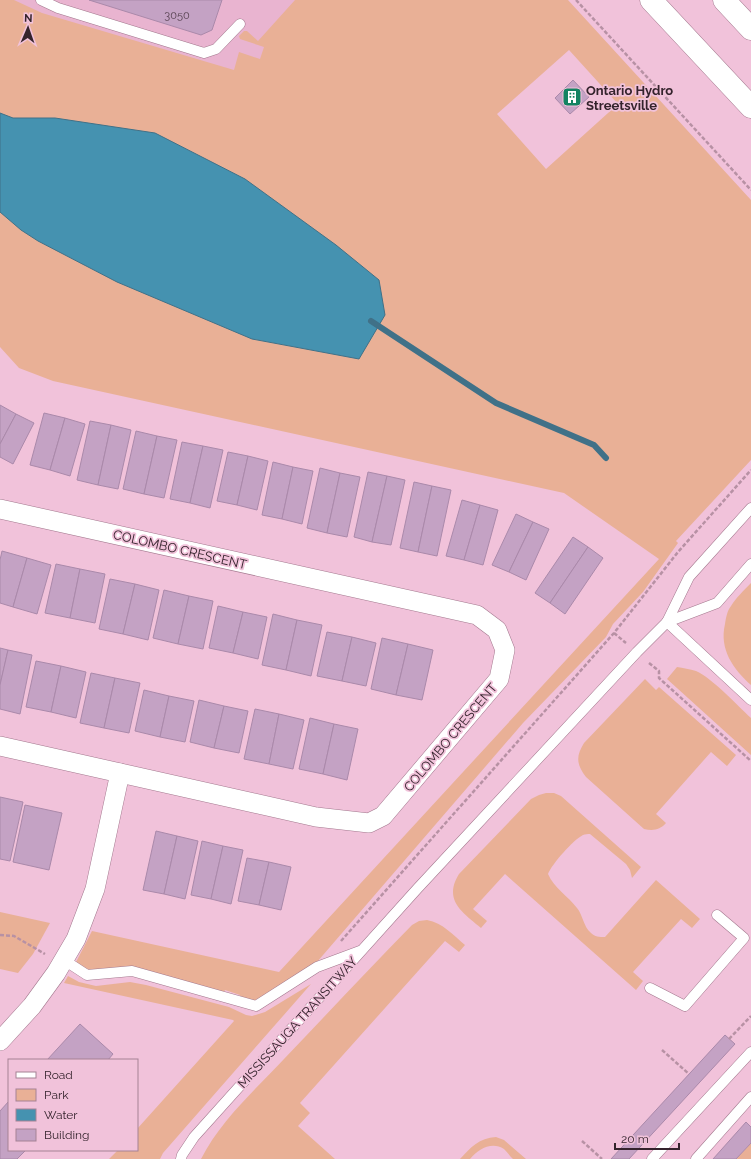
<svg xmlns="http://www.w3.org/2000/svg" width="751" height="1159" font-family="Raleway,sans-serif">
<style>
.built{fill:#e9b4d0}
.green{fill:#e9b096;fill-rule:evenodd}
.water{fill:#4592b0;stroke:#407188}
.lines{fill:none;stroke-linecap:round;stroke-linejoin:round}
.stream{stroke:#407188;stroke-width:6}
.building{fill:#c4a2c4;stroke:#aa89aa}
.lane-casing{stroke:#a3788e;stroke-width:11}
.street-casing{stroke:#a3788e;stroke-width:20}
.secondary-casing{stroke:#a3788e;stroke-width:23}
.path{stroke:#b791a4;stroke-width:2.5;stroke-dasharray:4 2;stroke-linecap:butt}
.lane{stroke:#fff;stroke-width:10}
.street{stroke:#fff;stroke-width:19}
.secondary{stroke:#fff;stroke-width:22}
.labels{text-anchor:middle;stroke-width:3.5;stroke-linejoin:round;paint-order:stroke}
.number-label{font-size:11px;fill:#584352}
.poi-label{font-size:13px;font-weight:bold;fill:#34232c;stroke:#f1c2da;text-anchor:start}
.street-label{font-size:13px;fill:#34232c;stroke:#f1c2da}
</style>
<rect width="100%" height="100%" fill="#f1c2da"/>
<path class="built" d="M 0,0 L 339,0 L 260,89 Z"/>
<g class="green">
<path d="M 0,0 L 14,0 L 42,13 L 234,70 L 239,52 L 260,59 L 264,47 L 240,39 L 239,36 L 244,31 L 247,31 L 258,41 L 295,0 L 568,0 L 751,200 L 751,460 L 676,541 L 678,543 L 643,592 L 613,624 L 606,637 L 523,723 L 311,969 L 253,1005 L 239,1000 L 240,995 L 225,990 L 223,994 L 140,973 L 98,975 L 75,964 L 92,931 L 279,972 L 659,559 L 564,493 L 53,381 L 19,368 L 0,347 ZM 569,50 L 618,104 L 546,169 L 497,114 Z"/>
<path d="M 751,583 L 751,685 C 733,669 719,649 725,624 C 726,618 727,611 731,606 C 736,598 744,590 751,583 Z"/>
<path d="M 677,667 C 683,668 690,669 696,671 C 712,678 737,705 751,718 L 751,755 L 667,679 Z"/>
<path d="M 645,679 L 656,690 L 659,687 L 736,755 L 727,766 L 711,752 L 656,814 L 666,823 C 660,830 653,831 644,829 L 586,777 C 576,764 576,756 584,743 Z"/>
<path d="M 546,793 L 554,793 L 561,796 L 641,867 L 632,878 L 630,870 L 626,864 L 590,834 C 588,834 585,834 583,835 C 573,840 552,864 548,874 C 554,888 568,896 577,908 C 583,915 583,926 591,933 C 595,937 599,937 605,937 L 656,880 L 700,919 L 692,928 L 681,919 L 633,972 L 643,981 L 636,990 L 505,874 L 473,909 L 487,921 L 481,928 C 462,912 443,900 459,874 L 531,799 L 539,795 Z"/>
<path d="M 0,912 L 50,923 L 33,954 L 18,973 L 0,969 Z"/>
<path d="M 427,920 C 443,923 453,935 465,945 L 459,952 L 445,941 L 300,1103 L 310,1113 L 298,1126 L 335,1159 L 201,1159 C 221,1120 255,1090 284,1059 C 327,1014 369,969 412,925 L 419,921 Z"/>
<path d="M 68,976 L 79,982 L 96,986 L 130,982 L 146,985 L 229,1007 L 246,1015 L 252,1016 L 265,1012 L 311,984 L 163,1153 L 160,1159 L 109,1159 L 118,1150 L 137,1150 L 137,1129 L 234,1021 L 233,1020 L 64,983 Z"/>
<path d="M 496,1137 L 504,1140 L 526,1159 L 513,1159 C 510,1156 507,1152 504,1149 C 492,1141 478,1149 470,1159 L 460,1159 C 471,1147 479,1138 496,1137 Z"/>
<path d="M 751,1143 L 751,1159 L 736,1159 Z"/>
</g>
<path class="water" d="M 0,113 L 13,118 L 55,118 L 155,133 L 245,179 L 336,245 L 379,280 L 385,315 L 359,359 L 252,339 L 117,282 L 38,241 L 21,230 L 0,212 Z"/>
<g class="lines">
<path class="stream" d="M 371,321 L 496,403 L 594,445 L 606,458"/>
</g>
<g class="building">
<path d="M 89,0 L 222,0 L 212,30 L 201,35 Z"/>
<path d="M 573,80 L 589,97 L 570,114 L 555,98 Z"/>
<path d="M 0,405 L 16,414 L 0,444 Z"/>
<path d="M 44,413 L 65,418 L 50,470 L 30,465 Z"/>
<path d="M 16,414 L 34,423 L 13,464 L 0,457 L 0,444 Z"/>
<path d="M 65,418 L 85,424 L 70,476 L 50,470 Z"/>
<path d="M 90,421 L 111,425 L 98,485 L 77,480 Z"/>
<path d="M 111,425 L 131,430 L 118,489 L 98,485 Z"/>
<path d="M 136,431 L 157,436 L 144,494 L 123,489 Z"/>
<path d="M 157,436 L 177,440 L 164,498 L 144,494 Z"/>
<path d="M 182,442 L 203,446 L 190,503 L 170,499 Z"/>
<path d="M 203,446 L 223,450 L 210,508 L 190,503 Z"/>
<path d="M 228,452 L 248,456 L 237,505 L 217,501 Z"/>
<path d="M 248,456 L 268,461 L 257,510 L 237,505 Z"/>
<path d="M 273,462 L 293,467 L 282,519 L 262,515 Z"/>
<path d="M 293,467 L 313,471 L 302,524 L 282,519 Z"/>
<path d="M 320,468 L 340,473 L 327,533 L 307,528 Z"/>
<path d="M 368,472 L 387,476 L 372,542 L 354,537 Z"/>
<path d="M 340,473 L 360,477 L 347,537 L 327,533 Z"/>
<path d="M 387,476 L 405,480 L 391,545 L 372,542 Z"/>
<path d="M 414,482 L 432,486 L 418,552 L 400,548 Z"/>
<path d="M 432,486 L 451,490 L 437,556 L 418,552 Z"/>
<path d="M 462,500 L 480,505 L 464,560 L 446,556 Z"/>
<path d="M 480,505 L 498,510 L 483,565 L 464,560 Z"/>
<path d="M 516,514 L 533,522 L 509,572 L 492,565 Z"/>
<path d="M 533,522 L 549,529 L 526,580 L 509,572 Z"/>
<path d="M 573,537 L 588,547 L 550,603 L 535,593 Z"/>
<path d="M 588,547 L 603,558 L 565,614 L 550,603 Z"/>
<path d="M 2,551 L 27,558 L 13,607 L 0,603 L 0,560 Z"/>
<path d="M 27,558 L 51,565 L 37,614 L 13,607 Z"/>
<path d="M 56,564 L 80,569 L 70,618 L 45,613 Z"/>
<path d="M 80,569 L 105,574 L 95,623 L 70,618 Z"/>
<path d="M 110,579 L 135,584 L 123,634 L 99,629 Z"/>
<path d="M 135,584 L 159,590 L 148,640 L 123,634 Z"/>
<path d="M 164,590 L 189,596 L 178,644 L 153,638 Z"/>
<path d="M 189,596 L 213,601 L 203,649 L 178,644 Z"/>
<path d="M 218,606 L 243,612 L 233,653 L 209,648 Z"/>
<path d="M 243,612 L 267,617 L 258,659 L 233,653 Z"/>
<path d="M 273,614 L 297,620 L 286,670 L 262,665 Z"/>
<path d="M 297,620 L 322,625 L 311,676 L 286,670 Z"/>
<path d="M 327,632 L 352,637 L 342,681 L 317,676 Z"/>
<path d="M 352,637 L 376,643 L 366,686 L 342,681 Z"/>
<path d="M 382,638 L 408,644 L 396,695 L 371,689 Z"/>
<path d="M 408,644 L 433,650 L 422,700 L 396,695 Z"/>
<path d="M 0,648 L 8,650 L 0,685 Z"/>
<path d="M 8,650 L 32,655 L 20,714 L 0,709 L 0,685 Z"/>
<path d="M 36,661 L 61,666 L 51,712 L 26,707 Z"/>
<path d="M 61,666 L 86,672 L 76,718 L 51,712 Z"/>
<path d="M 91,673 L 115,678 L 104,728 L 80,723 Z"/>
<path d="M 115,678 L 140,683 L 129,733 L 104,728 Z"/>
<path d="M 144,690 L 169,696 L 160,737 L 135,731 Z"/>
<path d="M 169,696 L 194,701 L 185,742 L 160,737 Z"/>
<path d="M 199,700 L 224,706 L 214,748 L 190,742 Z"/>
<path d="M 224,706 L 248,711 L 239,753 L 214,748 Z"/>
<path d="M 255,709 L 279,714 L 269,764 L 244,759 Z"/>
<path d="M 279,714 L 304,720 L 293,769 L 269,764 Z"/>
<path d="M 310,718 L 334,724 L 323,774 L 299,769 Z"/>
<path d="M 334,724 L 358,729 L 347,780 L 323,774 Z"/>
<path d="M 0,797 L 23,802 L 10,861 L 0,859 Z"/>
<path d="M 25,805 L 62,813 L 49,870 L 13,862 Z"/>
<path d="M 156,831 L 177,836 L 164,894 L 143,890 Z"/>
<path d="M 177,836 L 198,841 L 185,899 L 164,894 Z"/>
<path d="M 202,841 L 223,846 L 211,899 L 191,895 Z"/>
<path d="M 223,846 L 243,850 L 231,904 L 211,899 Z"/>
<path d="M 247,858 L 269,862 L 259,905 L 238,901 Z"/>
<path d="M 269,862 L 291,867 L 281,910 L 259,905 Z"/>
<path d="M 80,1024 L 113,1054 L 108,1060 L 47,1060 Z"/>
<path d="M 725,1035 L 735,1044 L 629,1159 L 611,1159 Z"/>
<path d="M 9,1101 L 9,1150 L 26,1150 L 17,1159 L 0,1159 L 0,1111 Z"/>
<path d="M 746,1122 L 751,1127 L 751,1143 L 736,1159 L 713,1159 Z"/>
</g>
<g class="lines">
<g class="lane-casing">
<g id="lane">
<path d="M 41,0 L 58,8 L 204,53 L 216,49 L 240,24"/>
<path d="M 667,622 L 751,700"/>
<path d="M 667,622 L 717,603 L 751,564"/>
<path d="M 64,960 L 87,975 L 132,971 L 256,1006 L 317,967 L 360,951"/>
<path d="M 650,988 L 685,1006 L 744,938 L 717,915"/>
<path d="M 181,1159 L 182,1155 L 194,1137 L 417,889 L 637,652 L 667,622 L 689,577 L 751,508"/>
<path d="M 652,1159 L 751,1052"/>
<path d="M 696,1159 L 751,1097"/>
</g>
</g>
<g class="street-casing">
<g id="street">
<path d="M 0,509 L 477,615 L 497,630 L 505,650 L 499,679 L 383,816 L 369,823 L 316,817 L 0,746"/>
<path d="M 0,1041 L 32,1006 L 56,973 L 76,939 L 95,889 L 120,773"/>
</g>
</g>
<g class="secondary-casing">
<g id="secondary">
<path d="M 651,0 L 751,107"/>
<path d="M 724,0 L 751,29"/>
</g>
</g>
<g class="path">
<path d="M 576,0 L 751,190"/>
<path d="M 614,633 L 626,643"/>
<path d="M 649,663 L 659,671 L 659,678 L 751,761"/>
<path d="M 0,935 L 14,936 L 45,954"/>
<path d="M 341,941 L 614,633 L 678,552 L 751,470"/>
<path d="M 729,1039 L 751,1016"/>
<path d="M 662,1050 L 689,1074"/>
<path d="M 582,1141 L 602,1159"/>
</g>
<use href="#lane" class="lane"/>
<use href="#street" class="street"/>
<use href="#secondary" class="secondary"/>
</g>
<defs>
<g id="building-square" transform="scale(1)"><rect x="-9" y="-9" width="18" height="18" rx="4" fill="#128362" stroke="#f1c2da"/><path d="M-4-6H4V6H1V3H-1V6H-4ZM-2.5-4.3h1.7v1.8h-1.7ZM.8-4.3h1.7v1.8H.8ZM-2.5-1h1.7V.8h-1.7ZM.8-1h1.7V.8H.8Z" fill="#fff"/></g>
</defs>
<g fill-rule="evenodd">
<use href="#building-square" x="572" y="97"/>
</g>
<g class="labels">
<g class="number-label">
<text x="177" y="19">3050</text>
</g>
<g class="poi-label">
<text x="586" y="95">Ontario Hydro<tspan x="586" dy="15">Streetsville</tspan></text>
</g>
<g class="street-label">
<text transform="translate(180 549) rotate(13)" y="5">COLOMBO CRESCENT</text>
<text transform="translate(450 737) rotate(-50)" y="5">COLOMBO CRESCENT</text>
<text transform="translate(297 1022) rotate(-48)" y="5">MISSISSAUGA TRANSITWAY</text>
</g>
</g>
<rect x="8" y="1059" width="130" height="92" fill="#f1c2da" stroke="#a58294"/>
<rect x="16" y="1072" width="20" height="6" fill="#ffffff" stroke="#a58294"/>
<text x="44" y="1079" font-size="12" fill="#34232c">Road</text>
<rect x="16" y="1089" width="20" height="12" fill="#e9b096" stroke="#a58294"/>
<text x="44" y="1099" font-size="12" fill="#34232c">Park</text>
<rect x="16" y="1109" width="20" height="12" fill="#4592b0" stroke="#a58294"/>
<text x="44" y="1119" font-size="12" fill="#34232c">Water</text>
<rect x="16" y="1129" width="20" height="12" fill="#c4a2c4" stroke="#a58294"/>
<text x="44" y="1139" font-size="12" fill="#34232c">Building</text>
<g transform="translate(28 28) rotate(2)" stroke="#f1c2da" stroke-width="3" paint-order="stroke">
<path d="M0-3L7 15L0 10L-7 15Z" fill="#34232c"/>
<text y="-6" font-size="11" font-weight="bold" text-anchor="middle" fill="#34232c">N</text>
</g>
<path d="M615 1143v6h64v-6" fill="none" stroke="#34232c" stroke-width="2"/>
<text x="621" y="1143" font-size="12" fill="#34232c" stroke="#f1c2da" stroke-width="3" paint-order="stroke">20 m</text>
</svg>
